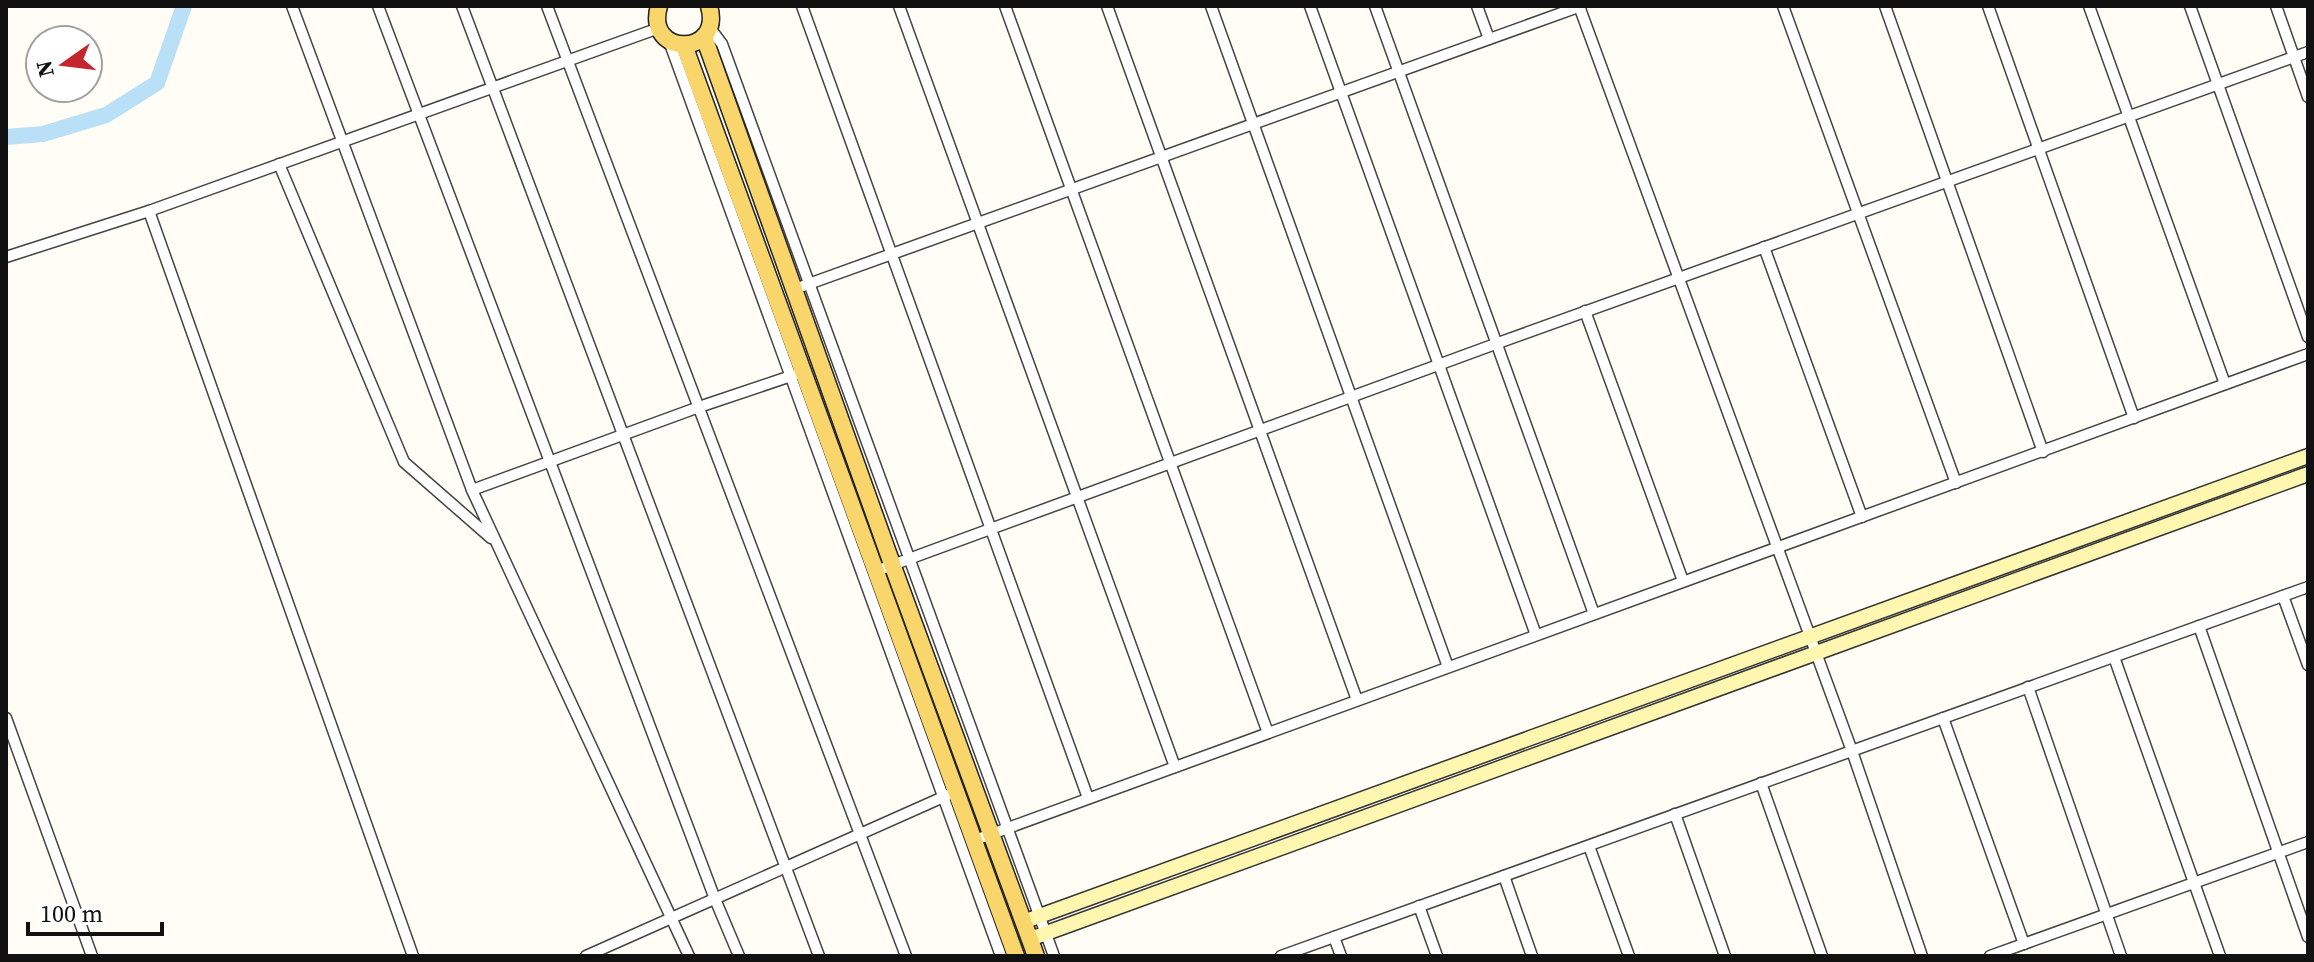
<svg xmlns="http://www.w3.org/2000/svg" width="2314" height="962" font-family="'Source Serif 4',serif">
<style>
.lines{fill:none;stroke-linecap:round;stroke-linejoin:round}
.river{stroke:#b9e0f7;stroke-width:16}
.minor-casing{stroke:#444;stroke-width:13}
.secondary-casing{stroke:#333;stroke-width:17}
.primary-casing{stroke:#222;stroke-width:19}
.minor{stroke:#fff;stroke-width:10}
.secondary{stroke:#fff6b0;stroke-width:14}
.primary{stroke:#f9d66b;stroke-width:16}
</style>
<rect width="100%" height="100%" fill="#fffdf5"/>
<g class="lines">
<path class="river" d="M 6,137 L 43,134 L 106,115 L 157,83 L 184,6"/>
<g class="minor-casing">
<g id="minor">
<path d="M 292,6 L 472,490 L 689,956"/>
<path d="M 378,6 L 715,899 L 739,956"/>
<path d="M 462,6 L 819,956"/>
<path d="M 547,6 L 906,956"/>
<path d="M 802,6 L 1088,798"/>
<path d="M 899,6 L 1175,767"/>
<path d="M 1005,6 L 1268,733"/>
<path d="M 1107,6 L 1357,700"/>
<path d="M 1211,6 L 1448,667"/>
<path d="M 1310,6 L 1536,635"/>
<path d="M 1375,6 L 1594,614"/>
<path d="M 1477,6 L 1489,39"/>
<path d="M 1579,6 L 1852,751 L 1922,956"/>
<path d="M 1783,6 L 1956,483"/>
<path d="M 1885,6 L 2043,452"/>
<path d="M 1988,6 L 2134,418"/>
<path d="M 2089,6 L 2225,384"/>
<path d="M 2190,6 L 2308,337"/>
<path d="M 2276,6 L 2308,97"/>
<path d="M 710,28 L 722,44 L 1054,956"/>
<path d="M 669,41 L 1001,956"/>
<path d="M 279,164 L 404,462 L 491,538"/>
<path d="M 149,211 L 413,956"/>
<path d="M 1764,247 L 1862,517"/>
<path d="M 6,257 L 149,211 L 659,28"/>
<path d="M 803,286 L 1581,6"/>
<path d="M 1585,311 L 1683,581"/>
<path d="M 472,490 L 699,407 L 794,375"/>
<path d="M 876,571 L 1498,343 L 2308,52"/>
<path d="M 2283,596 L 2308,665"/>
<path d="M 2199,626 L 2308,937"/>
<path d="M 2114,657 L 2220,956"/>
<path d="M 2028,687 L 2121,956"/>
<path d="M 6,718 L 92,956"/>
<path d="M 1943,718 L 2024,944"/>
<path d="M 1761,783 L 1822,956"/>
<path d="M 1675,814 L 1725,956"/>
<path d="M 975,840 L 2308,354"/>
<path d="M 1589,846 L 1629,956"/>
<path d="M 1504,876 L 1532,956"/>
<path d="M 1419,906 L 1437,956"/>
<path d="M 1334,937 L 1341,956"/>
<path d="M 586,956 L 950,794"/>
<path d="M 1281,956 L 2308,587"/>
<path d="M 1990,956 L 2308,842"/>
</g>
</g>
<g class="secondary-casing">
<g id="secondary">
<path d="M 1023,922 L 2308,456"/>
<path d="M 1030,939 L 2308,474"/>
</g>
</g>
<g class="primary-casing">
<g id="primary">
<path d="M 659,6 C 644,57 724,57 709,6"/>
<path d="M 704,37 L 892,564 L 1036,956"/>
<path d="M 684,45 L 1016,956"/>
</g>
</g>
<use href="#minor" class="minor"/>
<use href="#secondary" class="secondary"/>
<use href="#primary" class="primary"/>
</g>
<rect width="2314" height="962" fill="none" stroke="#111111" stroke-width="16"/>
<g transform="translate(64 64) rotate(256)"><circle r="38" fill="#ffffff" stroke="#a0a0a0" stroke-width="2"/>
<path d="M0-6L14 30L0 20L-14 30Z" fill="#c4262e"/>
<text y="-12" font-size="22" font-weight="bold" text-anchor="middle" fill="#111111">N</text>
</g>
<path d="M28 922v12h134v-12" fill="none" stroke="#111111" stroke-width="4"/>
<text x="40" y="922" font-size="24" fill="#111111" stroke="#ffffff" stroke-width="6" paint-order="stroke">100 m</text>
</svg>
